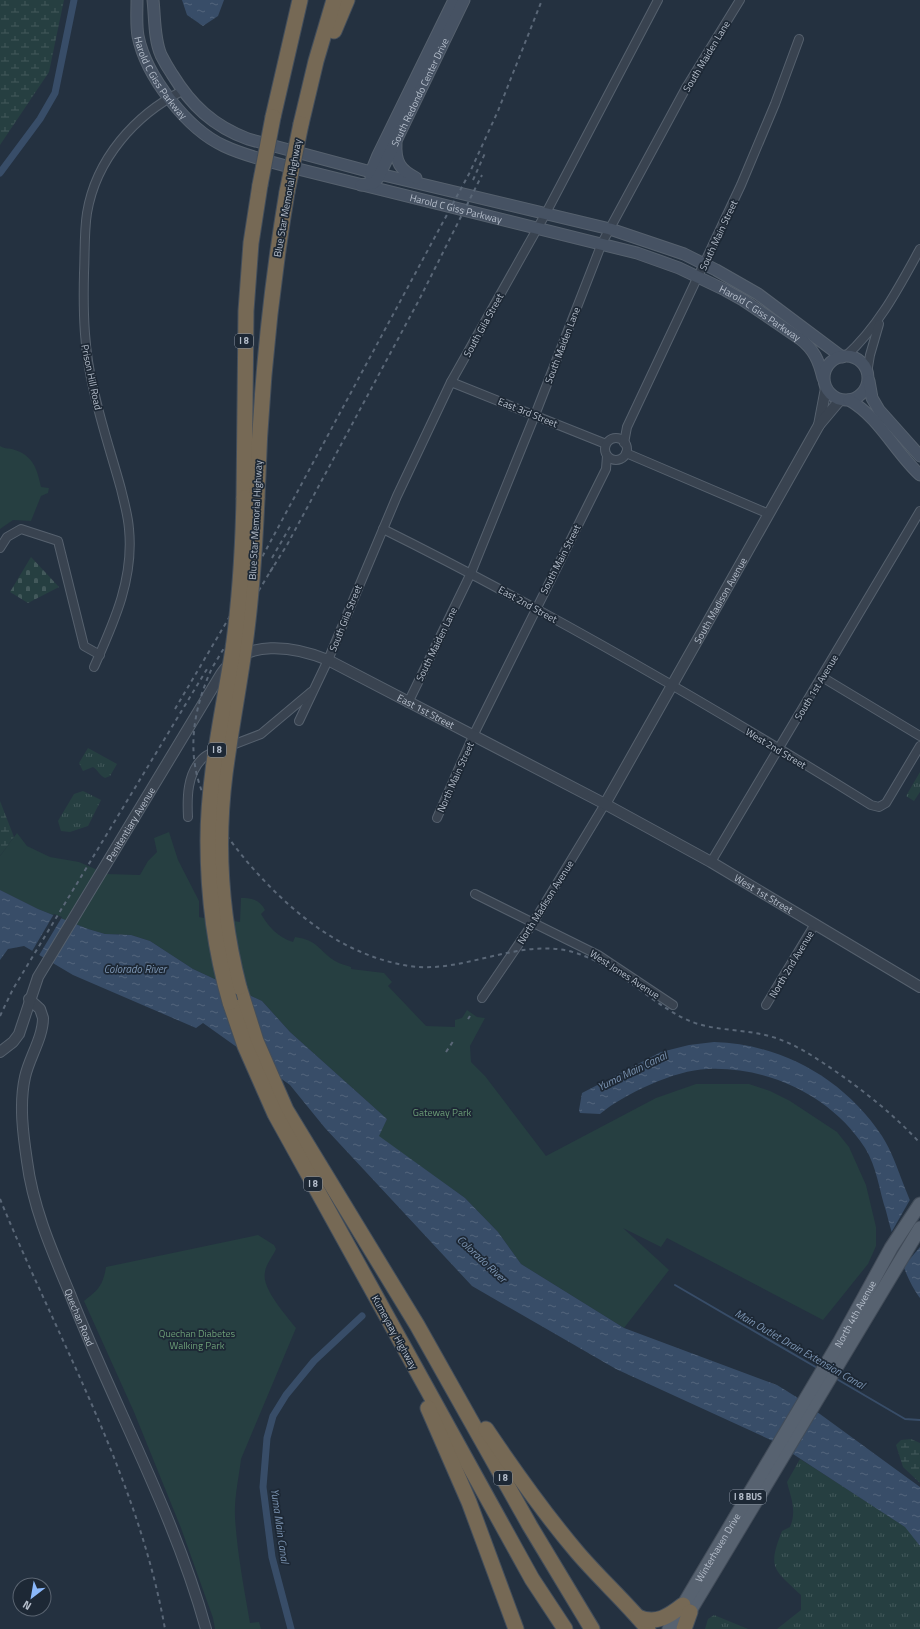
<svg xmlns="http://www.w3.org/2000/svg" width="920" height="1629" font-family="'Titillium Web',sans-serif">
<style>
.grass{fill:url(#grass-tufts)}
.wetland{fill:url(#wetland-marsh)}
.cemetery{fill:url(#cemetery-stones)}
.park{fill:#263f41}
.water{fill:url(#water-ripples)}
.pier{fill:#243140}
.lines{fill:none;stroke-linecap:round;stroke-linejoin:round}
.stream{stroke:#384d68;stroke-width:2}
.canal{stroke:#384d68;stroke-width:7}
.minor-casing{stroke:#56616e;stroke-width:10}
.tertiary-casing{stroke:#56616e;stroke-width:12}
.secondary-casing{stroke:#56616e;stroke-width:13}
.primary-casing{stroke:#424c59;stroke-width:15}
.motorway-casing{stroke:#434e5b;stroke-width:17}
.minor{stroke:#394350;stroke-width:8}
.tertiary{stroke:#394350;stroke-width:10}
.secondary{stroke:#465263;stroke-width:11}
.primary{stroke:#576270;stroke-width:13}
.motorway{stroke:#766955;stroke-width:15}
.rail{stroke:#5a6777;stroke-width:2;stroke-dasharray:4 4;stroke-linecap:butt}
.motorway-bridge-casing{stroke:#434e5b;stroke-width:17;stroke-linecap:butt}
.motorway-bridge{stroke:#766955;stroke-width:15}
.labels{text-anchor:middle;stroke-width:3.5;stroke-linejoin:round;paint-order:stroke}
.shield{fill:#1d2835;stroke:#87919e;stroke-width:1}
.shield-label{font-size:9px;font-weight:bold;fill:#b5becb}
.street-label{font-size:10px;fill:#b5becb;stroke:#1d2835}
.park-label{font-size:10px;fill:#6b9c76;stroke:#1d2835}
.water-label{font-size:11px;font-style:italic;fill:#7c95b3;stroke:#1d2835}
</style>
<defs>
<pattern id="grass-tufts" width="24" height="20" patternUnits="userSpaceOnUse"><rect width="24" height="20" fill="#263f41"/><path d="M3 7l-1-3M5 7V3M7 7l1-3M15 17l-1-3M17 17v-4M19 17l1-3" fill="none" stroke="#43595b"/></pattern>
<pattern id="wetland-marsh" width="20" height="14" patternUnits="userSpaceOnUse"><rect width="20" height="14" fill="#263f41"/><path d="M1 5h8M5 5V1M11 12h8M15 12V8" fill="none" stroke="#43595b"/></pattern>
<pattern id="cemetery-stones" width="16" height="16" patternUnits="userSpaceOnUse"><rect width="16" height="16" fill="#263f41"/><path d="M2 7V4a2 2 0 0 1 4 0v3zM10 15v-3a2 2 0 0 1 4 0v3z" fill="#43595b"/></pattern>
<pattern id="water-ripples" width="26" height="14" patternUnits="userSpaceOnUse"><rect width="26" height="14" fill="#384d68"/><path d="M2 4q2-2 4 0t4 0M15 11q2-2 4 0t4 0" fill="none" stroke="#53657c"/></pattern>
</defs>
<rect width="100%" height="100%" fill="#243140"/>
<g class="grass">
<path d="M 88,748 L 117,764 L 110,776 L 105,778 C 99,775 98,770 93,767 L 83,771 L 79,763 Z"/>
<path d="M 920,772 L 920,792 L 914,801 L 906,796 Z"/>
<path d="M 83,791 L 101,800 L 88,826 L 70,832 L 61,831 L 58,821 L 74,794 Z"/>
<path d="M 800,1459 L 906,1527 L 920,1546 L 920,1629 L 777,1629 L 801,1610 L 801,1595 C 774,1569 767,1569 782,1531 L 790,1527 C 797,1511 791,1498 787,1482 Z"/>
<path d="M 714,1615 L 748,1629 L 705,1629 L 708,1619 Z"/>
</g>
<g class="wetland">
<path d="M 0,0 L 64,0 L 49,72 L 0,145 Z"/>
<path d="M 0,801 L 14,837 L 0,856 Z"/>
<path d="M 911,1439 L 920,1443 L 920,1483 L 903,1467 L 896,1445 L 901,1440 Z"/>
</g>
<path class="cemetery" d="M 31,557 L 59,587 L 28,603 L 10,592 Z"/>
<g class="park">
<path d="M 0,446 C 5,449 7,448 12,449 C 33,455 37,468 41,487 L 49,488 L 48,493 L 41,496 L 31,521 L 13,520 L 0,529 Z"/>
<path d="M 169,832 L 178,860 L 199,901 L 199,917 L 204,918 L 206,926 L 212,932 L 231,931 L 234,921 L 240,922 L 241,898 C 252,898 260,900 265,910 L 261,914 C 269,927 277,937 293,942 L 295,937 C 318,940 318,950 335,961 C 340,964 346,965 351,967 L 351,969 L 384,973 L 392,982 L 388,986 L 426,1026 L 455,1027 L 455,1020 L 462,1018 L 467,1010 L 477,1017 L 485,1018 L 470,1046 L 471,1062 L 485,1076 L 546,1156 L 656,1098 L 696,1084 L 749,1084 L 770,1091 L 790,1101 L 837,1132 L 849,1147 L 866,1185 L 876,1227 L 876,1246 L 868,1264 L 823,1320 L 667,1238 L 661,1247 L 623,1228 L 669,1270 L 624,1328 L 521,1264 L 498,1232 L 465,1198 L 378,1136 L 387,1119 L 290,1032 L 262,1001 L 193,969 L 150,941 L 131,935 L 105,934 L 88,929 L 38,909 L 0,890 L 0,856 L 17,833 L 27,846 L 50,857 L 79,862 L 107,874 L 140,875 L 148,861 L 157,852 L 154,838 Z"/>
<path d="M 258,1235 L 274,1245 L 276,1249 C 273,1256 266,1264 265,1272 C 261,1288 286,1315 296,1328 L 241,1459 C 239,1477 234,1498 235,1517 C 237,1552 244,1588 250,1623 L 259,1622 L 261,1629 L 215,1629 L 213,1618 L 181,1528 L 134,1412 L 84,1301 C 98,1290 103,1286 106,1267 Z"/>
</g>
<g class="water">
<path d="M 182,0 L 224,0 L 218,16 L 203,26 L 187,15 Z"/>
<path d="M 0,890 L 38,909 L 88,929 L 105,934 L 131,935 L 150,941 L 193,969 L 262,1001 L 290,1032 L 387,1119 L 379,1136 L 465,1198 L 498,1232 L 521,1264 L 624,1328 L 777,1385 L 798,1398 L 920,1487 L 920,1546 L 905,1527 L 773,1441 L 616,1369 L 472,1286 L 325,1128 L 290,1085 L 203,1023 L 196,1028 L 73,975 L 24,946 L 8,949 L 0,960 Z"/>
<path d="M 714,1042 C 782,1044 844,1079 882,1136 C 891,1150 897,1167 903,1183 C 909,1199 918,1217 920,1234 C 920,1255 920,1277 920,1298 C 905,1279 892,1235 886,1211 C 879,1190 877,1167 865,1148 C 832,1096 768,1066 707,1069 C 675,1070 624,1094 600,1114 L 580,1113 L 579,1110 L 582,1093 L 661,1052 L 689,1045 Z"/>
</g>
<g class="pier">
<path d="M 54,914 L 62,917 L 38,957 L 31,953 Z"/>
<path d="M 911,1198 L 920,1226 L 920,1247 L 903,1267 L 891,1233 Z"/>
</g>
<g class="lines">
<g class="stream">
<path d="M 675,1285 L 819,1369"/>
<path d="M 835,1378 L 905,1419 L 920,1420"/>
</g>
<g class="canal">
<path d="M 0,173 L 40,119 L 55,93 L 74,0"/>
<path d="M 291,1629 L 272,1557 L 263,1487 L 267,1438 L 273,1416 L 286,1395 L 314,1361 L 362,1316"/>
</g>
<g class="minor-casing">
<g id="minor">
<path d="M 846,356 C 879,326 899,287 920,249"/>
<path d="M 867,373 L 870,355 L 879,324"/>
<path d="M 451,382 L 606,444"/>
<circle cx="616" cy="449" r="11"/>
<path d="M 624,443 L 627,427 L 741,185 L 775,104 L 799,39"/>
<path d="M 626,453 L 769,514"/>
<path d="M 383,529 C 550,612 712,706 871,805 L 879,807 L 886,803 L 920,746"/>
<path d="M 0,548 L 7,537 L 21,529 L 58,541 L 84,646 L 100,655"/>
<path d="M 94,667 C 114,622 134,579 129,529 C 128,515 124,502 121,489 C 112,456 101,424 94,391 C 84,352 83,313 84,273 C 85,253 84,232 87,213 C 96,159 135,115 182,91"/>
<path d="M 822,677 L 920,736"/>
<path d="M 408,703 L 471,573 L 535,415 L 602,243 L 687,86 L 740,0"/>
<path d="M 299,721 L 328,660 L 397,496 L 451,382 L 546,213 L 658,0"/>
<path d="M 227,747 L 261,734 L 311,692"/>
<path d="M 188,817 C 187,798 187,774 202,759 C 205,756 211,753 216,751"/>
<path d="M 437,818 L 473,736 L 606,469 L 607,456"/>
<path d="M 711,862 L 920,511"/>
<path d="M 475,894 L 598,955 L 673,1005"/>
<path d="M 482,998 L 533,923 L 605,804"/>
<path d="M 766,1005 L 815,924"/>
</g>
</g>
<g class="tertiary-casing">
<g id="tertiary">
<path d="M 819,425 L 826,388"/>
<path id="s1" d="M 605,804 L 819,425 L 840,400"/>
<path id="s2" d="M 29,999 L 40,1009 L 43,1018 C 43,1038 29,1058 25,1077 C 19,1104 23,1134 27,1161 C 33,1208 52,1251 70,1294 C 114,1406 174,1513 206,1629"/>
<path id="s3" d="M 0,1052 L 13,1042 L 19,1034 L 38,977 L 221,674 C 245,638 294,646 328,660 L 605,804 L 711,862 L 920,987"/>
</g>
</g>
<g class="secondary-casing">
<g id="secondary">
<path id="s4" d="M 137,0 C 137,12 136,25 138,36 C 146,76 187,129 224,146 C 245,156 268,161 290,167 L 637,253 L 679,268 L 725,290 L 743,300 L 799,338 C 814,349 819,361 823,378"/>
<path d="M 153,0 C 155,18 154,39 161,55 C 164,61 168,68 172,74 C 191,105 213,126 248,139 L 371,172 L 610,229 L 684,254 L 716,270 L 758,294 L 842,357"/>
<path d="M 396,143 C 395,162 400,170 416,178"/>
<path d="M 371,177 L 371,172 L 378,155 L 454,0"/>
<path id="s5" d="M 361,185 L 374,183 L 378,178 L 464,0"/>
<circle cx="846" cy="378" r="22"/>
<path d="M 869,381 L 872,398 L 879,410 L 920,456"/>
<path d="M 849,400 C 879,417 895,452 920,475"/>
</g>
</g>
<g class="primary-casing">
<g id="primary">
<path d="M 684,1621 L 920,1228"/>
<path id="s6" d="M 669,1629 L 840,1341 L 891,1248 L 920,1204"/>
</g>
</g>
<g class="motorway-casing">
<g id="motorway">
<path d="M 334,31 L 347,0"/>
<path d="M 273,117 L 300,0"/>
<path d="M 301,124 L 316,61 L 334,0"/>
<path d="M 244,498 L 246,311 L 251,243 L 260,185"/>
<path d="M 257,498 C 260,394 270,294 287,192"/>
<path d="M 239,987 L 256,1041 L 286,1110 L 417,1325 L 530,1526 L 592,1629"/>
<path d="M 230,1002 L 245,1046 L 275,1114 L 532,1579 L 565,1629"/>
<path d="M 428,1408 L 469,1502 L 516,1629"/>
<path d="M 486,1429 C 515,1472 544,1513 577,1552 C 600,1579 626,1602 648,1629"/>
<path d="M 638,1617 C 656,1625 669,1616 683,1605"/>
<path d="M 684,1629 L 690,1612"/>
</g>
</g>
<use href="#minor" class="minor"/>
<use href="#tertiary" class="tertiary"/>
<use href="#secondary" class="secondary"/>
<use href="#primary" class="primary"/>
<use href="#motorway" class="motorway"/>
<g class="rail">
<path d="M 473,180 L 486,151"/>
<path d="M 272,558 L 291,525"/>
<path d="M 273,567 L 212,668 C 199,696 191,727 194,758 C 198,798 220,828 244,858 C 287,909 340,955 409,966 C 463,974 515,939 569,951 C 613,962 644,998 683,1018 C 711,1032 740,1028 769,1036 C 795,1043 816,1058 838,1073 C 868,1094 895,1116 920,1143"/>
<path d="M 270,572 L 287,545 L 419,300 L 482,175"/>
<path d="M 175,709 L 233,611 L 470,172 L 498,111 L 542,0"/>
<path d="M 0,1016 L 13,989 L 207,669"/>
<path d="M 468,1019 L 470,1016"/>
<path d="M 446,1052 L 454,1040"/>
<path d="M 0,1199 C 58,1340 138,1477 165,1629"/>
</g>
<g class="motorway-bridge-casing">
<g id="motorway-bridge">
<path d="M 260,185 L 273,117"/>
<path d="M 287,192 L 301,124"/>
<path d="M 239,987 C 221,917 216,845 225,774 C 231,728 240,682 246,637 C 252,591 255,544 257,498"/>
<path d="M 230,1002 C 215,950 208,895 208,841 C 208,776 223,712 233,649 C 240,598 243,548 244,498"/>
</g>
</g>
<use href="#motorway-bridge" class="motorway-bridge"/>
</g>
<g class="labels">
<g class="shield">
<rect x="235" y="334" width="18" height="14" rx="3"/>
<rect x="208" y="743" width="18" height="14" rx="3"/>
<rect x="304" y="1177" width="18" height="14" rx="3"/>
<rect x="494" y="1471" width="18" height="14" rx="3"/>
<rect x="730" y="1490" width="36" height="14" rx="3"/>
</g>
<g class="shield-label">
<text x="244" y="344">I 8</text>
<text x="217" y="753">I 8</text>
<text x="313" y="1187">I 8</text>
<text x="503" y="1481">I 8</text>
<text x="748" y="1500">I 8 BUS</text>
</g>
<g class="street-label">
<text transform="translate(706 56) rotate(-59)" y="4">South Maiden Lane</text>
<text dy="4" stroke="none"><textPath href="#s4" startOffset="84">Harold C Giss Parkway</textPath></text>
<text dy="4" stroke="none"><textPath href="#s5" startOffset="115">South Redondo Center Drive</textPath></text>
<text transform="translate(287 198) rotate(-80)" y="4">Blue Star Memorial Highway</text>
<text dy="4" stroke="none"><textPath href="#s4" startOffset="420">Harold C Giss Parkway</textPath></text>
<text transform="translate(718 235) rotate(-65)" y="4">South Main Street</text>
<text dy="4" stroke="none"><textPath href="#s4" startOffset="744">Harold C Giss Parkway</textPath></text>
<text transform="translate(483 325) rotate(-61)" y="4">South Gila Street</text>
<text transform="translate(562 345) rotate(-69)" y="4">South Maiden Lane</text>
<text transform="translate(92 377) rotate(78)" y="4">Prison Hill Road</text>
<text transform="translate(528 412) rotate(22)" y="4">East 3rd Street</text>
<text transform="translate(255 520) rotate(-87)" y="4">Blue Star Memorial Highway</text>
<text transform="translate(560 559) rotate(-63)" y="4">South Main Street</text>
<text dy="4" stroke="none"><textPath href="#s1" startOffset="234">South Madison Avenue</textPath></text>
<text transform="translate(528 604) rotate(29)" y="4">East 2nd Street</text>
<text transform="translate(345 618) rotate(-68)" y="4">South Gila Street</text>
<text transform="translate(436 644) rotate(-64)" y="4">South Maiden Lane</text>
<text transform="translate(816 687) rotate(-59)" y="4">South 1st Avenue</text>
<text dy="4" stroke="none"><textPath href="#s3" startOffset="668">East 1st Street</textPath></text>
<text transform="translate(776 748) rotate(31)" y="4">West 2nd Street</text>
<text transform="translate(455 777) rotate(-66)" y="4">North Main Street</text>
<text dy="4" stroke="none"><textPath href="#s3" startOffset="265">Penitentiary Avenue</textPath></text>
<text dy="4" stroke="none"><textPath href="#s3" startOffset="1052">West 1st Street</textPath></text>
<text transform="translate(545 902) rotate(-58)" y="4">North Madison Avenue</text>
<text transform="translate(791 964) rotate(-59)" y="4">North 2nd Avenue</text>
<text transform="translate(625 974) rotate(33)" y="4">West Jones Avenue</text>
<text dy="4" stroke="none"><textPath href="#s6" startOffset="366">North 4th Avenue</textPath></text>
<text dy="4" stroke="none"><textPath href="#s2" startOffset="336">Quechan Road</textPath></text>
<text transform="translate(395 1332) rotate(61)" y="4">Kumeyaay Highway</text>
<text dy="4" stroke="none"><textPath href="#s6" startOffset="95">Winterhaven Drive</textPath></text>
</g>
<g class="park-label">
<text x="442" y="1116">Gateway Park</text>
<text x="197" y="1337">Quechan Diabetes<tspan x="197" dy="12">Walking Park</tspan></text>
</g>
<g class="water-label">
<text x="135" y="973">Colorado River</text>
<text transform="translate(632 1071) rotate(-26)" y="4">Yuma Main Canal</text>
<text transform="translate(482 1259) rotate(43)" y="4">Colorado River</text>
<text transform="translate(800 1349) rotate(30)" y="4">Main Outlet Drain Extension Canal</text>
<text transform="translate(280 1526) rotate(82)" y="4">Yuma Main Canal</text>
</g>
</g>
<g transform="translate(32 1597) rotate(211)"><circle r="19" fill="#1d2835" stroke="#5a6471"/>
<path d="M0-3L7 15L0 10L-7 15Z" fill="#8ab8fb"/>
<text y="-6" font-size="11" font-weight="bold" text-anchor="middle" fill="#b5becb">N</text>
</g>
</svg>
